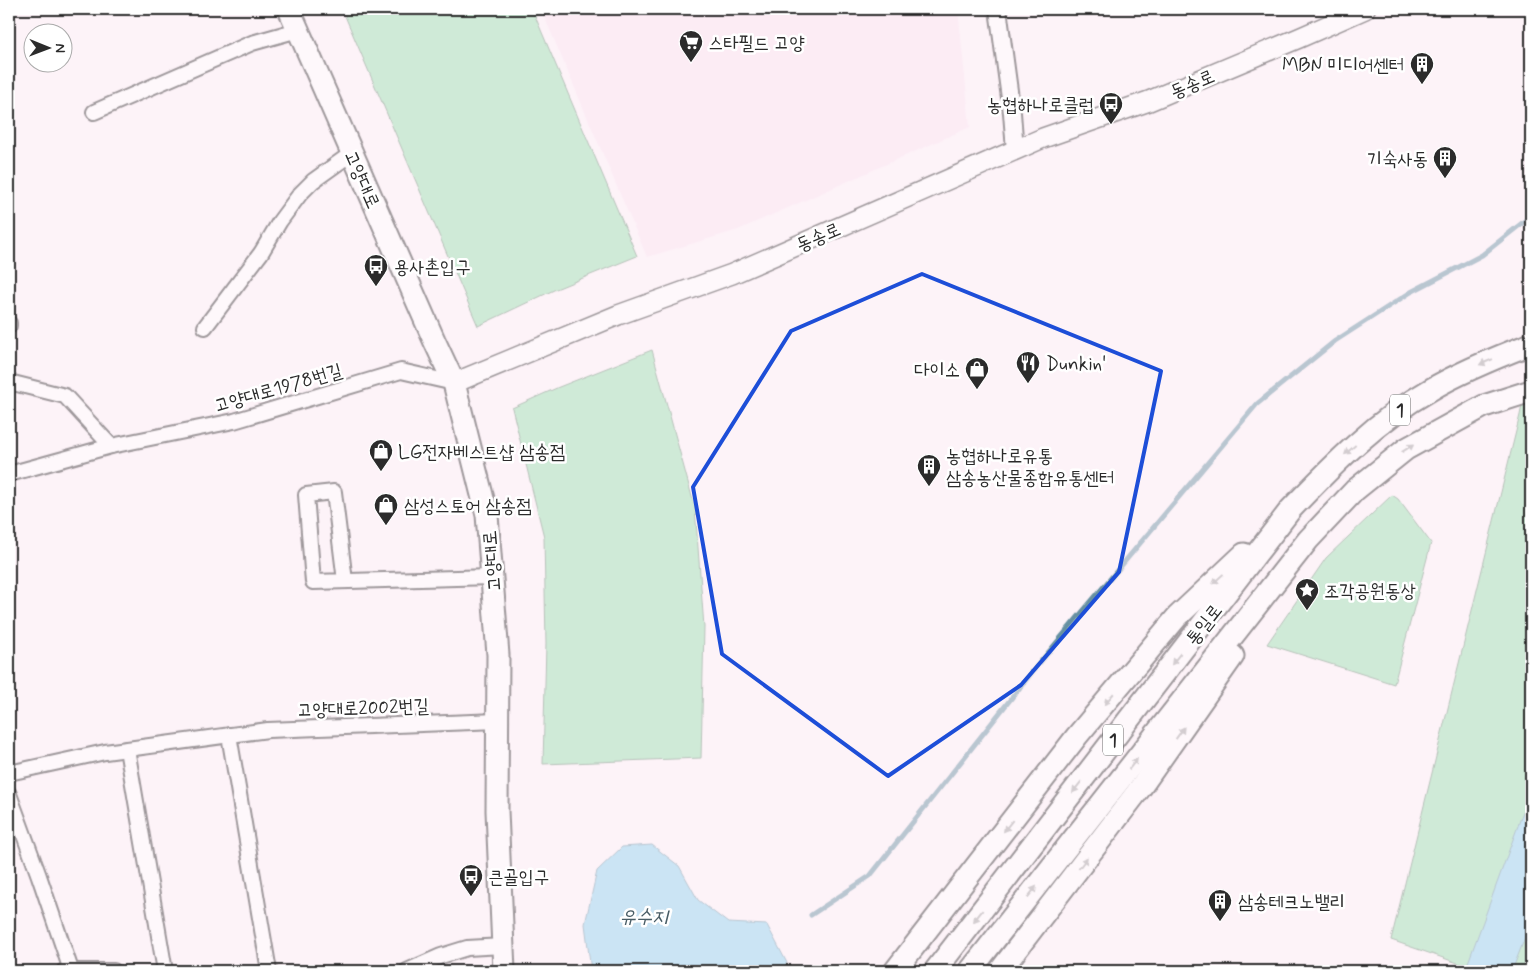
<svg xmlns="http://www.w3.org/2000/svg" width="1540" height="980" font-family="Mynerve,'Poor Story',sans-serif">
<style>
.built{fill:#fae4f0}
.green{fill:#98e1b0;stroke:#62866e}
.water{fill:#8ed3f0;stroke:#6690a1}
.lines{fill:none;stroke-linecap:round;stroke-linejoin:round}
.stream{stroke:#6690a1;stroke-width:5}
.minor-casing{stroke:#2b2b2b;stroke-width:18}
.tertiary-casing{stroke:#2b2b2b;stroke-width:20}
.secondary-casing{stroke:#2b2b2b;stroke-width:22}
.primary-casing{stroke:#2b2b2b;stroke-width:25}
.minor{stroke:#fff;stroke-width:14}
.tertiary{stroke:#fff;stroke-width:16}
.secondary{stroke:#fff;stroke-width:19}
.primary{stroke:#fff;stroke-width:21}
.oneway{fill:#a0a0a0}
.marked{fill:none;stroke:#1d4ed8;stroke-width:4;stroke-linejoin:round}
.labels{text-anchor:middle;stroke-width:5;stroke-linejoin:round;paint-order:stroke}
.shield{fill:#fff;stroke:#6b6b6b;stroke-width:1}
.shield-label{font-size:18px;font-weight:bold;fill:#2b2b2b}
.poi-label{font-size:19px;fill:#2b2b2b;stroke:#fff;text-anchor:start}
.street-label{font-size:19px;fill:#2b2b2b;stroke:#fff}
.water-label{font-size:20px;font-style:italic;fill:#495d66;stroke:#fff}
</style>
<rect width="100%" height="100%" fill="#fdf3f8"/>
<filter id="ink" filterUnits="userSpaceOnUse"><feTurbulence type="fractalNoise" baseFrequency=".02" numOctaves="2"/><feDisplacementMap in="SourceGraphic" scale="10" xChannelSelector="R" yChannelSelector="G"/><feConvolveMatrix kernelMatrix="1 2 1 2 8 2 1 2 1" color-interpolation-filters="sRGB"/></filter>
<g filter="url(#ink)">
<path class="built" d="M 541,9 L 958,9 L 970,127 L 738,230 L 647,257 Z"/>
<g class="green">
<path d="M 342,9 L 532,9 L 637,256 L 556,289 L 478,326 Z"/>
<path d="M 652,350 L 695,508 L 704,627 L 701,758 L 543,764 L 546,644 L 544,537 L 512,408 L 559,387 Z"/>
<path d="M 1531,362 L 1531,971 L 1481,971 L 1391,940 L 1520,415 Z"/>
<path d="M 1392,495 L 1398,499 L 1431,543 L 1394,684 L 1267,644 L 1326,558 Z"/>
</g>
<g class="water">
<path d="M 1531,790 L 1531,922 L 1512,971 L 1465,971 Z"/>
<path d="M 652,845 L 679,866 L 698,900 L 728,923 L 767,925 L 787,963 L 782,971 L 591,971 L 585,924 L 597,871 L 622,847 Z"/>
</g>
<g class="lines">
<path class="stream" d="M 811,915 L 870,876 L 1037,666 L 1257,404 L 1335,341 L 1411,292 L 1482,255 L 1531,216"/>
<g class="minor-casing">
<g id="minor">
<path d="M 94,112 L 252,43 L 298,30"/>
<path d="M 9,323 L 9,326"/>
<path d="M 205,327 L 261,253 L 280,221 L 300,194 L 313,181 L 352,153"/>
<path d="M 9,382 L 65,396 L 111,446"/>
<path d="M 9,474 L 111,446 L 234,421 L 401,371 L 454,383"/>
<path d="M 345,581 L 334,492 L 306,495 L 313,582 L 492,577"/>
<path d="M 229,735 L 269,971"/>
<path d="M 127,749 L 165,971"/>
<path d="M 9,773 L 105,752 L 268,730 L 498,721"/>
<path d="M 9,794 L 39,876 L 71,970"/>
<path d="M 64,971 L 114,971"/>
<path d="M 407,971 L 441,956 L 467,948 L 503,946"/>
</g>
</g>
<g class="tertiary-casing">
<path id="tertiary" d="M 998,9 L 1012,113 L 1015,150"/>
</g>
<g class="secondary-casing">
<path id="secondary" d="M 454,383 L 618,315 L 732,274 L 1043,138 L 1149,101 L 1299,38 L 1365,9"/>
</g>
<g class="primary-casing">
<g id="primary">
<path d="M 289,9 L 434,340 L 454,383 L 487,515 L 498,655 L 497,811 L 504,971"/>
<path d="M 895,971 L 1077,736 L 1177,617 L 1244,554"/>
<path d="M 935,971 L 1291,509 C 1333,465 1377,420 1430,390 C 1462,371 1497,357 1531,344"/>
<path d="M 970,971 L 1308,540 L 1355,490 L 1406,449 L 1484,406 L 1531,391"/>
<path d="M 1000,971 L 1141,787 L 1233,656"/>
</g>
</g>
<use href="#minor" class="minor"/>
<use href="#tertiary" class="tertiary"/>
<use href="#secondary" class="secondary"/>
<use href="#primary" class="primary"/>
</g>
<defs><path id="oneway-solid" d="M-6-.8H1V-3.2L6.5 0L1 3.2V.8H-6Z" transform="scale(1.25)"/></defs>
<g class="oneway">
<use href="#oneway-solid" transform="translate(1486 362) rotate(157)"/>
<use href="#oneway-solid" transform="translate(1408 448) rotate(-33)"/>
<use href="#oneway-solid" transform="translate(1350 450) rotate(139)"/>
<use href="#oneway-solid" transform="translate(1218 579) rotate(137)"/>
<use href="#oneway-solid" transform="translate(1176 659) rotate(128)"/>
<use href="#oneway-solid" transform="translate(1109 699) rotate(130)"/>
<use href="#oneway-solid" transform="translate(1180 733) rotate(-55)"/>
<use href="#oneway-solid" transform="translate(1133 764) rotate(-52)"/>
<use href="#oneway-solid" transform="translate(1077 787) rotate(128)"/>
<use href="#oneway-solid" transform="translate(1008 826) rotate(128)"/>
<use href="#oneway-solid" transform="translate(1083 863) rotate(-53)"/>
<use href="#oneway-solid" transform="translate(1032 892) rotate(-52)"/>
<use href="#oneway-solid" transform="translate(978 916) rotate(128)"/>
</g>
</g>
<path d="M0 0H1540V980H0ZM 922,274 L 1161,371 L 1119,572 L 1021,685 L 888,776 L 722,654 L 693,487 L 791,331 Z" fill="#fdf3f8" fill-opacity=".55" fill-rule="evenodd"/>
<path class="marked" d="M 922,274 L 1161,371 L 1119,572 L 1021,685 L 888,776 L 722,654 L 693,487 L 791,331 Z"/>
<defs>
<g id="supermarket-pin" transform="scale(1.25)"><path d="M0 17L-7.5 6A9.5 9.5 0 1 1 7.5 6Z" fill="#2b2b2b" stroke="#fff"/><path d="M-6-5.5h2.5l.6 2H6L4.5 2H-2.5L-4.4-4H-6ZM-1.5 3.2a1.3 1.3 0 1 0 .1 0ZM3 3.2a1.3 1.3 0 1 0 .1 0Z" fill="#fff"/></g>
<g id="building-pin" transform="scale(1.25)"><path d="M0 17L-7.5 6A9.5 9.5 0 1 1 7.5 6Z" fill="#2b2b2b" stroke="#fff"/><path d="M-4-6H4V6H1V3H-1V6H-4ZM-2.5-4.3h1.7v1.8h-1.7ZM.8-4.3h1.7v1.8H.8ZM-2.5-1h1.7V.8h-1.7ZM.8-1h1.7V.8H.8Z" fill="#fff"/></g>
<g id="bus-pin" transform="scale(1.25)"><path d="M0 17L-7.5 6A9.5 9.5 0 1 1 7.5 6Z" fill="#2b2b2b" stroke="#fff"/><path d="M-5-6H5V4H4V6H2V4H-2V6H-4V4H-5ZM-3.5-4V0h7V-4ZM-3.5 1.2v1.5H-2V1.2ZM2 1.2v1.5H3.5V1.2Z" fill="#fff"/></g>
<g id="restaurant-pin" transform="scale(1.25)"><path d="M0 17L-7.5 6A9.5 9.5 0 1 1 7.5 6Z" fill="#2b2b2b" stroke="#fff"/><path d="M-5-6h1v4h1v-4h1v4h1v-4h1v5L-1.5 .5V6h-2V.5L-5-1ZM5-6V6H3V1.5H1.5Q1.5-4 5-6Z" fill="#fff"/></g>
<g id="shop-pin" transform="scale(1.25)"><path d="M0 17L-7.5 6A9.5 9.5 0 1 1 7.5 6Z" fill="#2b2b2b" stroke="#fff"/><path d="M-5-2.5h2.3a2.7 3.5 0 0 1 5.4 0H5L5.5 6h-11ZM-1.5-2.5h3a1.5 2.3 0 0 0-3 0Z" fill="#fff"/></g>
<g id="sight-pin" transform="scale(1.25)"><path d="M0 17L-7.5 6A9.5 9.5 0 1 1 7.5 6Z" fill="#2b2b2b" stroke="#fff"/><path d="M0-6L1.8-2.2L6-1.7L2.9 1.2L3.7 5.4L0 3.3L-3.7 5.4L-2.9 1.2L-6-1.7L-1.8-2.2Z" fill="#fff"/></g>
</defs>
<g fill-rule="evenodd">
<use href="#supermarket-pin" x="691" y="42"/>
<use href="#building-pin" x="1422" y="64"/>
<use href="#bus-pin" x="1111" y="104"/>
<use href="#building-pin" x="1445" y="158"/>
<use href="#bus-pin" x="376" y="266"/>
<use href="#restaurant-pin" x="1028" y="363"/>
<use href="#shop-pin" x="977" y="369"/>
<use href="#shop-pin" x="381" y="451"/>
<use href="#building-pin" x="929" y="466"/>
<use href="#shop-pin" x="386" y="505"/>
<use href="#sight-pin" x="1307" y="590"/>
<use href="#bus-pin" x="471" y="876"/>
<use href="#building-pin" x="1220" y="901"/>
</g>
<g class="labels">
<g class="shield">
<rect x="1390" y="394.5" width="20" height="31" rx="4"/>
<rect x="1103" y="724.5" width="20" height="31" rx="4"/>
</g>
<g class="shield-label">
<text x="1400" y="416">1</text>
<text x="1113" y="746">1</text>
</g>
<g class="poi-label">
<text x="708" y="49">스타필드 고양</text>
<text x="1404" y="71" text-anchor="end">MBN 미디어센터</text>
<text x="1094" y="111" text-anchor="end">농협하나로클럽</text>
<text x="1428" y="165" text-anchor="end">기숙사동</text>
<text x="394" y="273">용사촌입구</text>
<text x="1046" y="370">Dunkin'</text>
<text x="960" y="376" text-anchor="end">다이소</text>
<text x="398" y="458">LG전자베스트샵 삼송점</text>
<text x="946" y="462">농협하나로유통<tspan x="946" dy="22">삼송농산물종합유통센터</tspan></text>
<text x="404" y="512">삼성스토어 삼송점</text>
<text x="1324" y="597">조각공원동상</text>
<text x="488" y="883">큰골입구</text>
<text x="1238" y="908">삼송테크노밸리</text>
</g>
<g class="street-label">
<text transform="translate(1192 83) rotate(-23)" y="7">동송로</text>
<text transform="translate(363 179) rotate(66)" y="7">고양대로</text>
<text transform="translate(818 236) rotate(-23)" y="7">동송로</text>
<text transform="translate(278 387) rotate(-16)" y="7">고양대로1978번길</text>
<text transform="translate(491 561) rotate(-95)" y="7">고양대로</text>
<text transform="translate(1203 624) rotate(-52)" y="7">통일로</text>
<text transform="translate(363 707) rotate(-2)" y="7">고양대로2002번길</text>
</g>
<g class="water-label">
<text x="644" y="923">유수지</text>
</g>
</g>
<rect width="1540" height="980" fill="none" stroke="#fff" stroke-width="30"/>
<rect x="15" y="15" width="1510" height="950" fill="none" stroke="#2b2b2b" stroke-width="2" filter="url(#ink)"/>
<g transform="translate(48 48) rotate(91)"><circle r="24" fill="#ffffff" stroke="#aaaaaa"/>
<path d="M0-4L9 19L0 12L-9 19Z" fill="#2b2b2b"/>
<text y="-8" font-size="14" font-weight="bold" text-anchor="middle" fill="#2b2b2b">N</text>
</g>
</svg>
